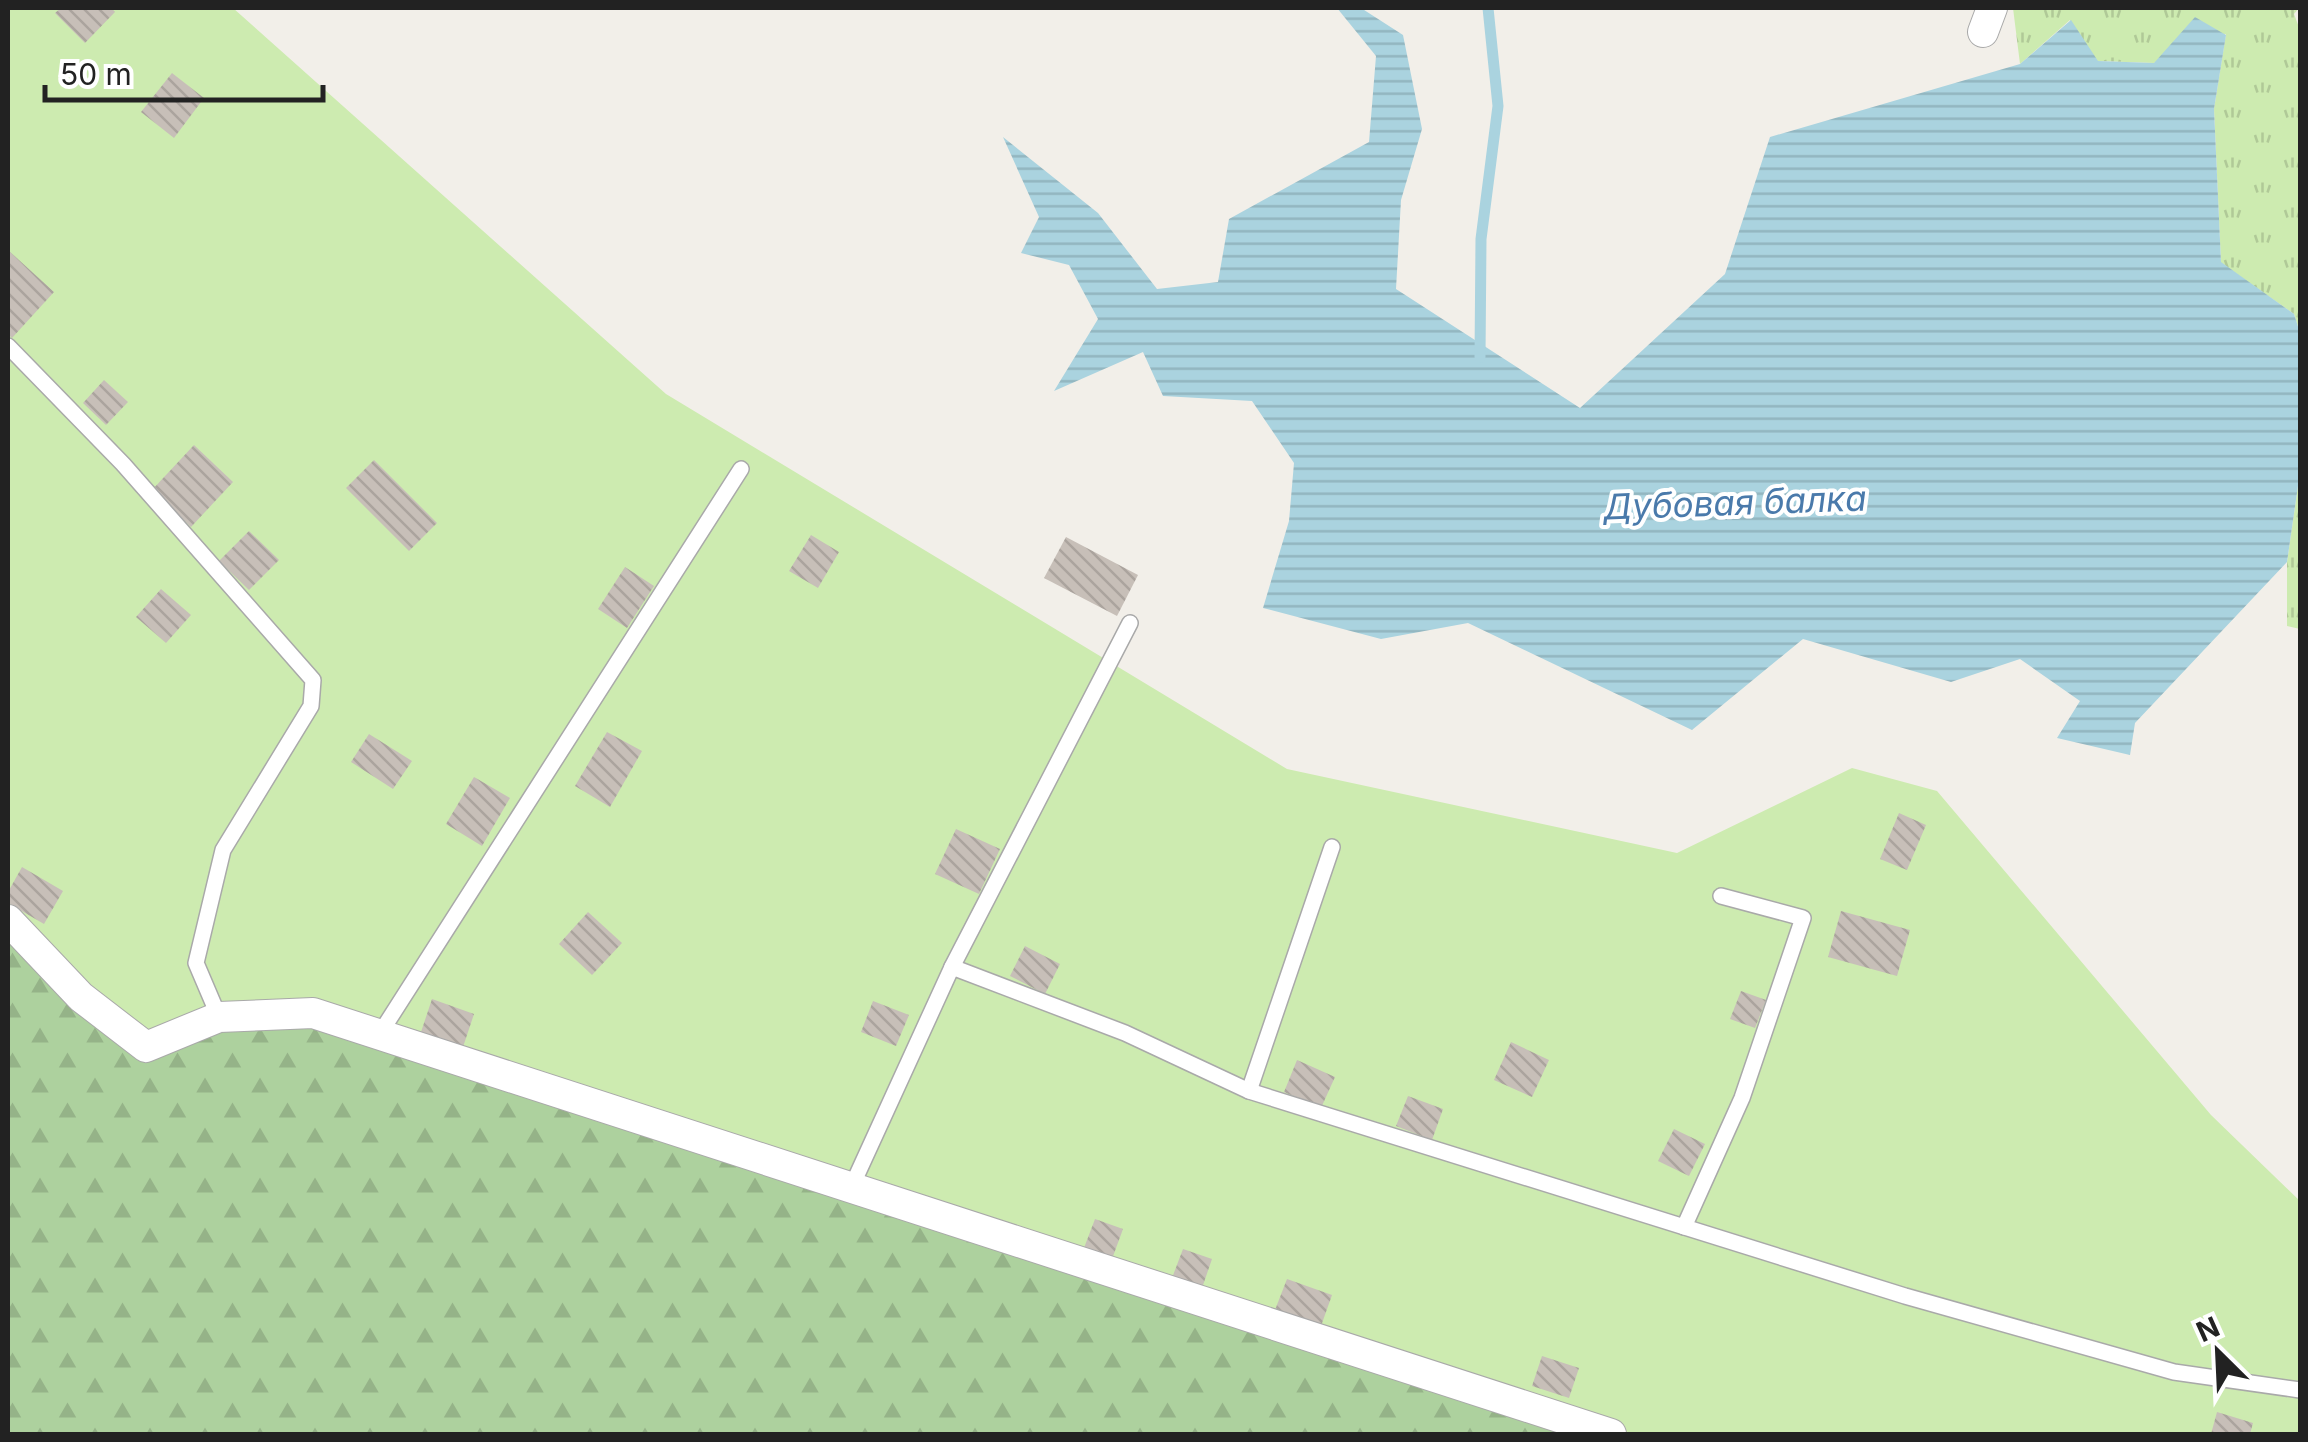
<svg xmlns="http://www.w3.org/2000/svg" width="2308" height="1442" font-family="Inter,sans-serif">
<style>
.grass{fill:url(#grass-tufts)}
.forest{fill:url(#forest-firs)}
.garden{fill:#cdebb0}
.water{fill:url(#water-rules)}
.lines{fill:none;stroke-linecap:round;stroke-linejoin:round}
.stream{stroke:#aad3df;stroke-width:11}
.building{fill:url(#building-back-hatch)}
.service-casing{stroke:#a9a9a9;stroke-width:18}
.minor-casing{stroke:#a9a9a9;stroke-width:32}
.service{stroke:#fff;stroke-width:15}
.minor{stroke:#fff;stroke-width:30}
.labels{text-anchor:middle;stroke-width:8;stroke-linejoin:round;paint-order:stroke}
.water-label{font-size:35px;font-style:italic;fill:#4a7aab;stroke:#fff}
</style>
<defs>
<pattern id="grass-tufts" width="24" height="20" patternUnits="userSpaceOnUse" patternTransform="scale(2.5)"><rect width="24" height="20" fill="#cdebb0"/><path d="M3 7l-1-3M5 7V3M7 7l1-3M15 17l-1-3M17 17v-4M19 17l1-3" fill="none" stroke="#b0c997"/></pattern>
<pattern id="forest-firs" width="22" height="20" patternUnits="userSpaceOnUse" patternTransform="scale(2.5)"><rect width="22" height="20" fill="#add19e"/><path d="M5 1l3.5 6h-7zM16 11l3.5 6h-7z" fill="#95b388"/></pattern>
<pattern id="water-rules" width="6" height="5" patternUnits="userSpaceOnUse" patternTransform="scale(2.5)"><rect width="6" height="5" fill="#aad3df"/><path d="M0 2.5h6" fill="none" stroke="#92b5bf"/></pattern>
<pattern id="building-back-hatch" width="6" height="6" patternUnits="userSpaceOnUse" patternTransform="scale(2.5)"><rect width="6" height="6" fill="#c7bfb8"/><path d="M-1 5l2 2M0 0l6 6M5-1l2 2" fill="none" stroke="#aba49e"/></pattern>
</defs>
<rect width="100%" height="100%" fill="#f2efe9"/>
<g class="grass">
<path d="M 2013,8 L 2299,8 L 2294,14 L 2300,30 L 2300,333 L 2294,314 L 2221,263 L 2214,109 L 2226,34 L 2154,63 L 2097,61 L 2070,20 L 2020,64 Z"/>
<path d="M 2300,472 L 2300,629 L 2287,626 L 2287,562 Z"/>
</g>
<path class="forest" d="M 8,908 L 309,1002 L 1634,1434 L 8,1434 Z"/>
<path class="garden" d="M 8,8 L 233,8 L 666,394 L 1287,769 L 1677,853 L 1852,768 L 1937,791 L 2211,1115 L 2300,1201 L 2300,1434 L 1634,1434 L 309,1002 L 143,1035 L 8,908 Z"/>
<path class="water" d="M 1337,8 L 1361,8 L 1403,35 L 1422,129 L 1401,200 L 1396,289 L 1580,408 L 1725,274 L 1770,137 L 2020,64 L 2071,20 L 2098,61 L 2154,63 L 2195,17 L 2226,35 L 2214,109 L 2221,262 L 2294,314 L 2300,333 L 2300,472 L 2287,562 L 2135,723 L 2130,755 L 2057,738 L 2080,701 L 2020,659 L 1951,682 L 1803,639 L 1692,730 L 1468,623 L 1381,639 L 1263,608 L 1289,521 L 1294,463 L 1252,401 L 1163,396 L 1143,352 L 1054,391 L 1098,319 L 1069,265 L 1021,253 L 1039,217 L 1003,137 L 1098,213 L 1157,289 L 1218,282 L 1229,219 L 1369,142 L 1376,56 Z"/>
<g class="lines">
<path class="stream" d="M 1480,357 L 1481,239 L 1498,106 L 1488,8"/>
</g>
<g class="building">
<path d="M 61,8 L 111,8 L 115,12 L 85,43 L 55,13 Z"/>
<path d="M 172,73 L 204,98 L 174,138 L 141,112 Z"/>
<path d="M 8,250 L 54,292 L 12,338 L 8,334 Z"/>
<path d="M 104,380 L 128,402 L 106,425 L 83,403 Z"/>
<path d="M 194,445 L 233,482 L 191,527 L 152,490 Z"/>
<path d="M 374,460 L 437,523 L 409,551 L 346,488 Z"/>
<path d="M 249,531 L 279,560 L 249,590 L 219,561 Z"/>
<path d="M 811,535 L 839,552 L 818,588 L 789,571 Z"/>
<path d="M 1066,537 L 1138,575 L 1117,616 L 1044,578 Z"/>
<path d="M 625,567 L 654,586 L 627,628 L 598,609 Z"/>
<path d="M 161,589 L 191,615 L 166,643 L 136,617 Z"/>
<path d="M 607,732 L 642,751 L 610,807 L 575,786 Z"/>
<path d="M 369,734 L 412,761 L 393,789 L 351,762 Z"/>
<path d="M 474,777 L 510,798 L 482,846 L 446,824 Z"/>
<path d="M 1899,813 L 1926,825 L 1907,870 L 1880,859 Z"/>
<path d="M 956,829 L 1000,849 L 979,894 L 935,874 Z"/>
<path d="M 22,867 L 63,891 L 44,924 L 8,903 L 8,892 Z"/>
<path d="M 1841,911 L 1910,930 L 1897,976 L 1828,957 Z"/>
<path d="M 588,912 L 622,943 L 592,975 L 559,944 Z"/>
<path d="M 1025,946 L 1060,964 L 1045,994 L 1010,976 Z"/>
<path d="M 1741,991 L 1766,1000 L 1755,1028 L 1730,1019 Z"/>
<path d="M 432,999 L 474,1014 L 463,1047 L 421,1032 Z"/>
<path d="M 873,1001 L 909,1015 L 896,1046 L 861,1032 Z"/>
<path d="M 1511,1042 L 1549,1060 L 1532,1097 L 1494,1080 Z"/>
<path d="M 1297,1060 L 1335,1077 L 1321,1108 L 1284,1092 Z"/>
<path d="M 1408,1096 L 1443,1109 L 1432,1140 L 1396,1126 Z"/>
<path d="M 1674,1129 L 1705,1144 L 1689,1176 L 1658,1161 Z"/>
<path d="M 1095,1219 L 1123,1229 L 1112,1259 L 1084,1248 Z"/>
<path d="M 1183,1249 L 1212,1259 L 1202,1288 L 1172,1278 Z"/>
<path d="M 1287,1279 L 1332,1295 L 1321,1326 L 1275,1310 Z"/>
<path d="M 1542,1356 L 1579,1368 L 1569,1398 L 1532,1386 Z"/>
<path d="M 2217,1412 L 2253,1423 L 2250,1434 L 2211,1434 Z"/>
</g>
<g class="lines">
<g class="service-casing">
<g id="service">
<path d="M 8,346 L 123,464 L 313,680 L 311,706 L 223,850 L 196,963 L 219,1017"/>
<path d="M 952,967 L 1125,1033 L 1249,1091 L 1905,1296 L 2174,1372 L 2300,1390"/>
<path d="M 379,1035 L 741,469"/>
<path d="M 1249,1091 L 1332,847"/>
<path d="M 851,1188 L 952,967 L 1130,623"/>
<path d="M 1684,1227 L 1742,1098 L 1803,918 L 1721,896"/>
</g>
</g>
<g class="minor-casing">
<g id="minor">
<path d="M 1983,32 L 1992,8"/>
<path d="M 8,920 L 81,997 L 146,1047 L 219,1017 L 313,1013 L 1611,1434"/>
</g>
</g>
<use href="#service" class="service"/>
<use href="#minor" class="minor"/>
</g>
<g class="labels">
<g class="water-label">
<text transform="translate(1735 503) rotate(-2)" y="12">Дубовая балка</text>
</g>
</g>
<rect width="2308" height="1442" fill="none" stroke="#222222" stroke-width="20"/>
<g transform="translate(2218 1352) rotate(336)" stroke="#ffffff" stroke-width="8" paint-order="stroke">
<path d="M0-8L18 38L0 25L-18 38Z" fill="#222222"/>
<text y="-15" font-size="28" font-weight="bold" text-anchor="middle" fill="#222222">N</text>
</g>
<path d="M45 85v15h278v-15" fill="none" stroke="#222222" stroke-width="5"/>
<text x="60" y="85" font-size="30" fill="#222222" stroke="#ffffff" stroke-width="8" paint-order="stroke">50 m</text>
</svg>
